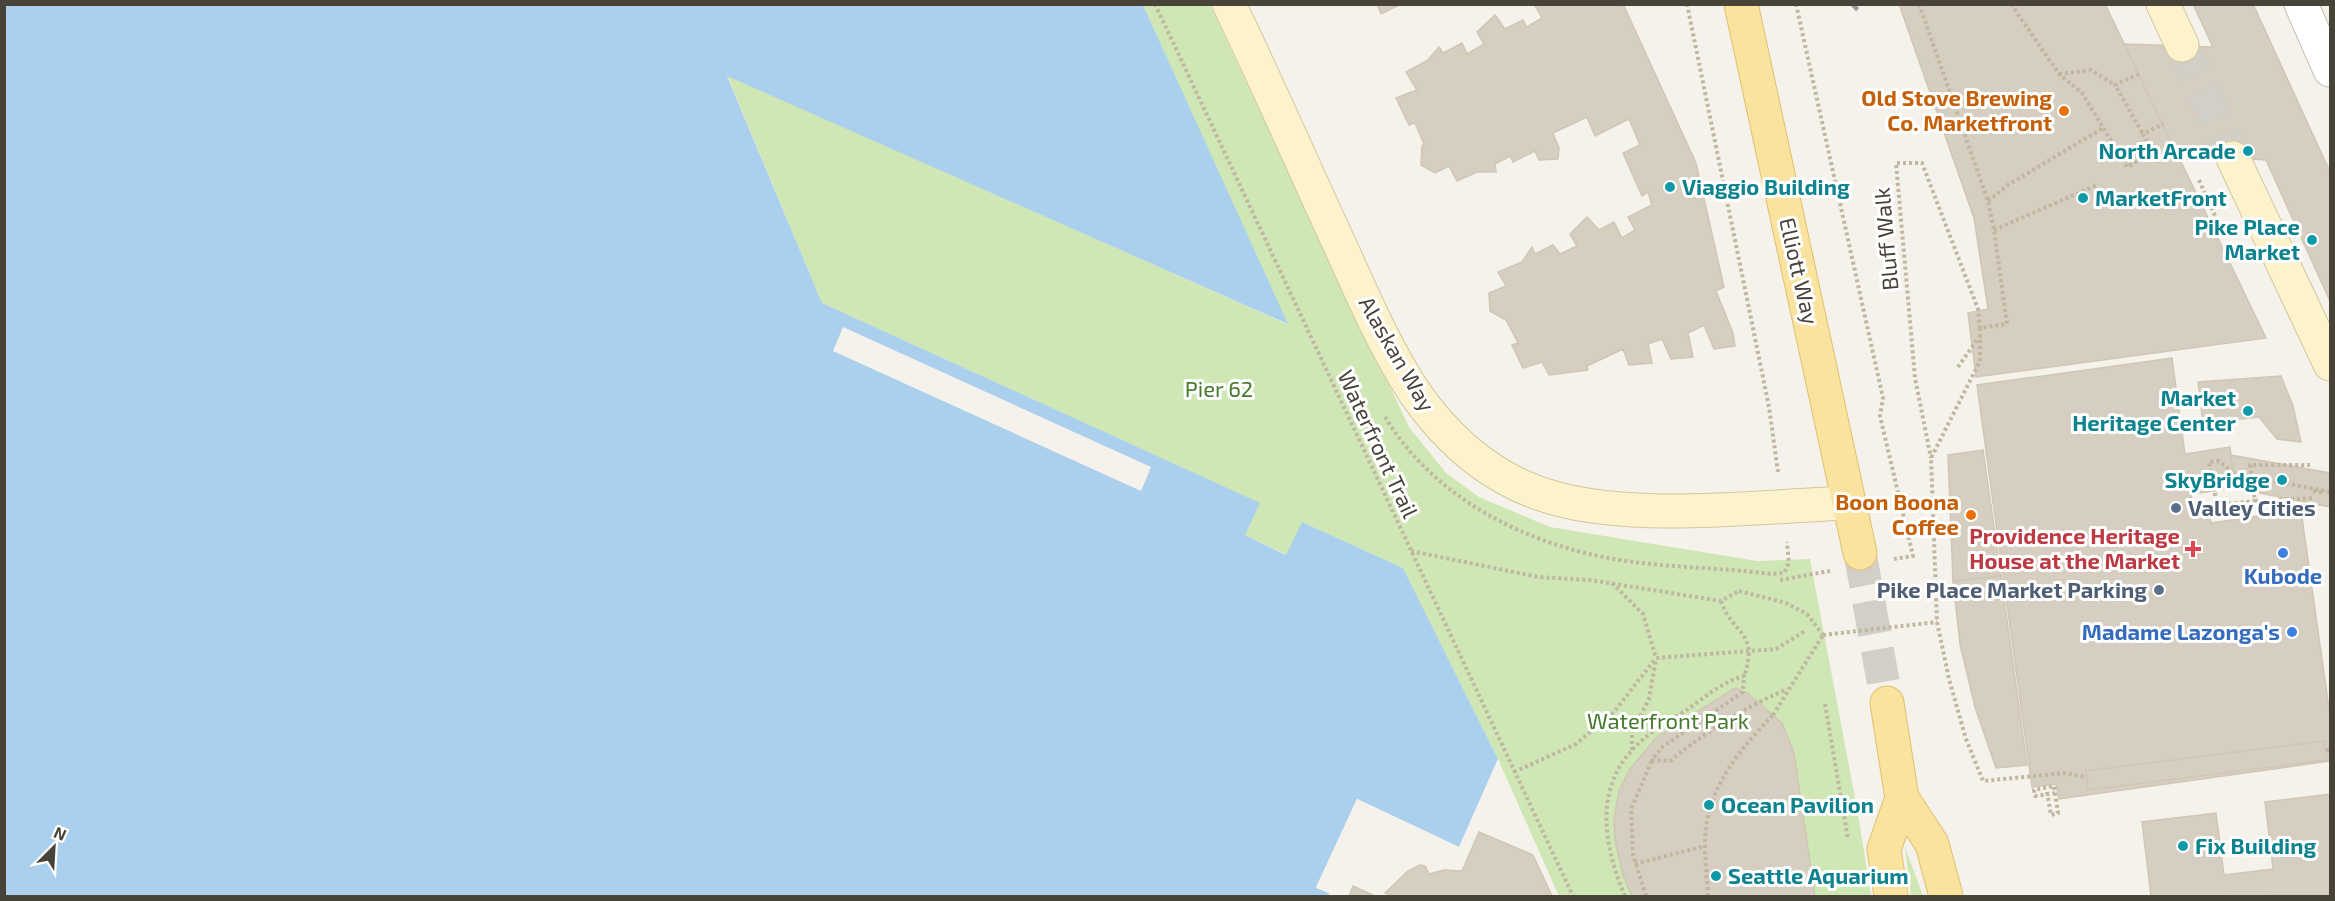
<svg xmlns="http://www.w3.org/2000/svg" width="2335" height="901" font-family="'Exo 2',sans-serif">
<style>
.green{fill:#cfe7b5}
.water{fill:#aad0ee}
.pier{fill:#f5f2eb}
.building{fill:#d6cec0;stroke:#d0c6b4;stroke-width:1.5}
.lines{fill:none;stroke-linecap:round;stroke-linejoin:round}
.secondary-tunnel{stroke:#d2cfc7;stroke-width:33;stroke-dasharray:33 16;stroke-linecap:butt}
.primary-tunnel{stroke:#d2cfc7;stroke-width:33;stroke-dasharray:33 16;stroke-linecap:butt}
.street-casing{stroke:#c0baad;stroke-width:35}
.secondary-casing{stroke:#d2c69c;stroke-width:35}
.primary-casing{stroke:#dfc16e;stroke-width:35}
.path{stroke:#c1b69f;stroke-width:4;stroke-dasharray:3 3;stroke-linecap:butt}
.street{stroke:#fff;stroke-width:33}
.secondary{stroke:#fcf3cd;stroke-width:33}
.primary{stroke:#fae39e;stroke-width:33}
.rail{stroke:#999;stroke-width:4.5;stroke-dasharray:8 8;stroke-linecap:butt}
.path-bridge{stroke:#c1b69f;stroke-width:4;stroke-dasharray:3 3;stroke-linecap:butt}
.food-dot{fill:#e8710a;stroke:#fff;stroke-width:2}
.culture-dot{fill:#0f9aa8;stroke:#fff;stroke-width:2}
.service-dot{fill:#5c6f8a;stroke:#fff;stroke-width:2}
.health-dot{fill:#e0444e;stroke:#fff;stroke-width:2}
.shop-dot{fill:#3f7fe0;stroke:#fff;stroke-width:2}
.labels{text-anchor:middle;stroke-width:6;stroke-linejoin:round;paint-order:stroke}
.food-label{font-size:22px;font-weight:bold;fill:#c56008;stroke:#fff;text-anchor:end}
.culture-label{font-size:22px;font-weight:bold;fill:#0d838f;stroke:#fff;text-anchor:start}
.street-label{font-size:22px;fill:#484339;stroke:#fff}
.park-label{font-size:22px;fill:#47792d;stroke:#fff}
.service-label{font-size:22px;font-weight:bold;fill:#4e5e75;stroke:#fff;text-anchor:start}
.health-label{font-size:22px;font-weight:bold;fill:#be3a42;stroke:#fff;text-anchor:end}
.shop-label{font-size:22px;font-weight:bold;fill:#366cbe;stroke:#fff}
</style>
<rect width="100%" height="100%" fill="#f5f2eb"/>
<g class="green">
<path d="M 1143,5 L 1210,5 L 1409,427 L 1446,473 L 1479,497 L 1550,527 L 1757,561 L 1810,559 L 1858,814 L 1871,896 L 1559,896 L 1498,759 L 1403,568 L 1302,522 L 1287,555 L 1245,535 L 1259,503 L 822,303 L 727,75 L 1287,324 Z"/>
<path d="M 1905,847 L 1923,896 L 1911,896 Z"/>
</g>
<path class="water" d="M 5,5 L 1143,5 L 1288,324 L 727,76 L 822,303 L 1260,503 L 1245,535 L 1286,555 L 1302,522 L 1403,568 L 1498,759 L 1459,847 L 1357,799 L 1316,887 L 1335,896 L 5,896 Z"/>
<g class="pier">
<path d="M 843,327 L 1151,467 L 1141,491 L 833,351 Z"/>
<path d="M 1498,759 L 1500,762 L 1461,849 L 1358,803 L 1320,886 L 1338,896 L 1328,896 L 1329,893 L 1316,888 L 1357,799 L 1459,847 Z"/>
<path d="M 1371,840 L 1423,863 L 1397,896 L 1368,896 L 1350,887 Z"/>
</g>
<g class="building">
<path d="M 1377,4 L 1401,4 L 1381,14 Z"/>
<path d="M 1534,4 L 1623,4 L 1696,163 L 1724,287 L 1716,291 L 1733,333 L 1735,346 L 1714,349 L 1704,325 L 1688,333 L 1693,357 L 1671,359 L 1662,339 L 1648,344 L 1652,363 L 1629,365 L 1623,349 L 1587,366 L 1588,370 L 1549,375 L 1542,362 L 1523,368 L 1512,345 L 1518,343 L 1506,320 L 1490,311 L 1489,293 L 1506,286 L 1498,272 L 1522,262 L 1532,247 L 1535,254 L 1553,245 L 1560,254 L 1577,246 L 1570,234 L 1587,217 L 1599,230 L 1614,222 L 1622,238 L 1635,230 L 1628,217 L 1652,205 L 1648,192 L 1642,196 L 1623,153 L 1640,145 L 1629,119 L 1595,136 L 1587,117 L 1553,133 L 1559,148 L 1558,159 L 1539,160 L 1535,151 L 1513,162 L 1510,156 L 1495,164 L 1496,172 L 1477,172 L 1457,181 L 1449,166 L 1435,173 L 1421,165 L 1422,146 L 1424,144 L 1415,123 L 1409,125 L 1396,98 L 1417,90 L 1406,72 L 1428,60 L 1439,47 L 1443,53 L 1462,43 L 1467,54 L 1484,44 L 1477,32 L 1495,15 L 1505,29 L 1523,20 L 1527,27 L 1542,18 Z"/>
<path d="M 1899,4 L 2105,4 L 2266,338 L 1976,377 L 1968,313 L 1988,309 L 1974,218 Z"/>
<path d="M 2193,4 L 2253,4 L 2330,172 L 2330,301 L 2266,160 L 2177,154 L 2124,44 L 2213,47 Z"/>
<path d="M 2172,358 L 2185,454 L 2230,447 L 2235,488 L 2191,494 L 2195,519 L 2210,517 L 2211,523 L 2301,510 L 2330,716 L 2330,761 L 2059,799 L 2056,784 L 2032,787 L 1977,385 Z"/>
<path d="M 2281,376 L 2293,406 L 2301,442 L 2277,439 L 2259,417 L 2203,423 L 2198,382 Z"/>
<path d="M 1983,450 L 2001,576 L 1953,581 L 1948,455 Z"/>
<path d="M 2231,455 L 2330,473 L 2330,507 L 2235,488 Z"/>
<path d="M 2001,576 L 2027,765 L 1996,768 L 1975,707 L 1960,644 L 1953,581 Z"/>
<path d="M 1735,688 L 1747,693 L 1782,723 L 1794,753 L 1815,896 L 1632,896 L 1623,875 L 1615,841 L 1614,819 L 1619,791 L 1630,769 L 1657,737 Z"/>
<path d="M 2324,741 L 2327,760 L 2088,790 L 2086,771 Z"/>
<path d="M 2330,794 L 2330,895 L 2151,896 L 2142,822 L 2216,813 L 2224,875 L 2273,869 L 2265,802 Z"/>
<path d="M 1479,832 L 1533,855 L 1552,896 L 1394,896 L 1385,893 L 1408,871 L 1420,865 L 1425,866 L 1429,874 L 1444,870 L 1462,871 Z"/>
<path d="M 1353,886 L 1375,896 L 1349,896 Z"/>
</g>
<g class="lines">
<path class="secondary-tunnel" d="M 2182,45 L 2233,158"/>
<path class="primary-tunnel" d="M 1860,553 L 1887,703"/>
<g class="street-casing">
<path id="street" d="M 2301,4 L 2330,70"/>
</g>
<g class="secondary-casing">
<g id="secondary">
<path d="M 1229,4 C 1269,87 1305,170 1343,252 C 1365,301 1396,372 1429,412 C 1462,453 1503,484 1554,498 C 1639,522 1760,506 1849,503"/>
<path d="M 2163,4 L 2182,45"/>
<path d="M 2233,158 L 2330,364"/>
</g>
</g>
<g class="primary-casing">
<g id="primary">
<path d="M 1741,4 L 1860,553"/>
<path d="M 1887,703 L 1902,798 L 1932,844 L 1946,896"/>
<path d="M 1891,896 L 1884,849 L 1902,798"/>
</g>
</g>
<g class="path">
<path d="M 1155,4 L 1573,896"/>
<path d="M 1687,4 L 1769,407 L 1778,472"/>
<path d="M 1796,4 L 1883,398 L 1880,416 L 1913,556 L 1894,559"/>
<path d="M 1919,4 L 1988,201 L 1994,230 L 2007,324 L 1980,328 L 1978,309 L 1922,163 L 1896,163 L 1915,378 L 1931,458"/>
<path d="M 2011,4 L 2059,74 L 2082,93 L 2127,167 L 2153,152 L 2159,163"/>
<path d="M 2059,74 L 2091,70 L 2115,85"/>
<path d="M 2139,74 L 2115,85 L 2143,134"/>
<path d="M 2153,152 L 2143,134 L 2163,124"/>
<path d="M 2199,180 L 2220,227"/>
<path d="M 1988,201 L 2008,185 L 2103,128"/>
<path d="M 1994,230 L 2097,185"/>
<path d="M 1980,328 L 1980,361 L 1931,458 L 1937,622 L 1949,679 L 1966,739 L 1983,781 L 2065,773 L 2086,777"/>
<path d="M 1958,367 L 1980,336"/>
<path d="M 1385,417 C 1437,503 1537,550 1634,562 C 1679,568 1725,568 1771,574 L 1784,573 L 1789,563 L 1787,542"/>
<path d="M 2233,473 L 2219,461 L 2209,462 L 2217,505 L 2255,501 L 2250,465 L 2310,465"/>
<path d="M 2313,491 L 2325,493"/>
<path d="M 2255,501 L 2314,498"/>
<path d="M 1411,551 L 1538,577 L 1590,580 L 1721,601 L 1739,591"/>
<path d="M 1780,580 L 1830,571"/>
<path d="M 1612,583 L 1643,614 L 1656,658 L 1776,649 L 1805,631"/>
<path d="M 1825,704 L 1848,839"/>
<path d="M 1632,750 L 1632,732 L 1649,699 L 1656,659"/>
<path d="M 2326,750 L 2330,750"/>
<path d="M 1514,772 L 1576,744 L 1614,712 L 1656,658"/>
<path d="M 2047,792 L 2051,815 L 2058,813 L 2054,786 L 2034,790 L 2035,796 L 2055,793"/>
<path d="M 1635,864 L 1705,846"/>
<path d="M 1625,896 C 1605,850 1593,791 1633,749 C 1647,734 1667,722 1685,711 C 1704,698 1722,682 1744,676 L 1743,692 L 1661,748 L 1652,760 L 1670,761 C 1708,730 1742,709 1787,689"/>
<path d="M 1646,896 L 1633,854 L 1631,809 L 1652,760"/>
<path d="M 1708,896 C 1707,871 1702,842 1708,817 C 1716,777 1746,743 1773,715"/>
</g>
<use href="#street" class="street"/>
<use href="#secondary" class="secondary"/>
<use href="#primary" class="primary"/>
<path class="rail" d="M 1852,4 L 1858,10"/>
<g class="path-bridge">
<path d="M 2233,473 L 2330,492"/>
<path d="M 1739,591 L 1786,603 L 1807,614 L 1823,635"/>
<path d="M 1721,601 C 1732,635 1760,631 1744,676"/>
<path d="M 1823,635 L 1937,622"/>
<path d="M 1773,715 L 1823,635"/>
</g>
</g>
<g class="food-dot">
<circle cx="2064" cy="111" r="6"/>
<circle cx="1971" cy="515" r="6"/>
</g>
<g class="culture-dot">
<circle cx="2248" cy="151" r="6"/>
<circle cx="1670" cy="187" r="6"/>
<circle cx="2083" cy="198" r="6"/>
<circle cx="2312" cy="240" r="6"/>
<circle cx="2248" cy="411" r="6"/>
<circle cx="2282" cy="480" r="6"/>
<circle cx="1709" cy="805" r="6"/>
<circle cx="2183" cy="846" r="6"/>
<circle cx="1716" cy="876" r="6"/>
</g>
<g class="service-dot">
<circle cx="2176" cy="508" r="6"/>
<circle cx="2159" cy="590" r="6"/>
</g>
<path class="health-dot" d="M2190 540h6v6h6v6h-6v6h-6v-6h-6v-6h6z"/>
<g class="shop-dot">
<circle cx="2283" cy="553" r="6"/>
<circle cx="2292" cy="632" r="6"/>
</g>
<g class="labels">
<g class="food-label">
<text x="2052" y="106">Old Stove Brewing<tspan x="2052" dy="25">Co. Marketfront</tspan></text>
<text x="1959" y="510">Boon Boona<tspan x="1959" dy="25">Coffee</tspan></text>
</g>
<g class="culture-label">
<text x="2236" y="159" text-anchor="end">North Arcade</text>
<text x="1682" y="195">Viaggio Building</text>
<text x="2095" y="206">MarketFront</text>
<text x="2300" y="235" text-anchor="end">Pike Place<tspan x="2300" dy="25">Market</tspan></text>
<text x="2236" y="406" text-anchor="end">Market<tspan x="2236" dy="25">Heritage Center</tspan></text>
<text x="2270" y="488" text-anchor="end">SkyBridge</text>
<text x="1721" y="813">Ocean Pavilion</text>
<text x="2195" y="854">Fix Building</text>
<text x="1728" y="884">Seattle Aquarium</text>
</g>
<g class="street-label">
<text transform="translate(1886 239) rotate(-95)" y="8">Bluff Walk</text>
<text transform="translate(1799 271) rotate(77)" y="8">Elliott Way</text>
<text transform="translate(1397 354) rotate(60)" y="8">Alaskan Way</text>
<text transform="translate(1378 444) rotate(65)" y="8">Waterfront Trail</text>
</g>
<g class="park-label">
<text x="1219" y="397">Pier 62</text>
<text x="1668" y="729">Waterfront Park</text>
</g>
<g class="service-label">
<text x="2188" y="516">Valley Cities</text>
<text x="2147" y="598" text-anchor="end">Pike Place Market Parking</text>
</g>
<g class="health-label">
<text x="2180" y="544">Providence Heritage<tspan x="2180" dy="25">House at the Market</tspan></text>
</g>
<g class="shop-label">
<text x="2283" y="584">Kubode</text>
<text x="2280" y="640" text-anchor="end">Madame Lazonga's</text>
</g>
</g>
<rect width="2335" height="901" fill="none" stroke="#484339" stroke-width="12"/>
<g transform="translate(54 847) rotate(24)" stroke="#ffffff" stroke-width="4.5" paint-order="stroke">
<path d="M0-4.5L10 22L0 15L-10 22Z" fill="#484339"/>
<text y="-9" font-size="16" font-weight="bold" text-anchor="middle" fill="#484339">N</text>
</g>
</svg>
